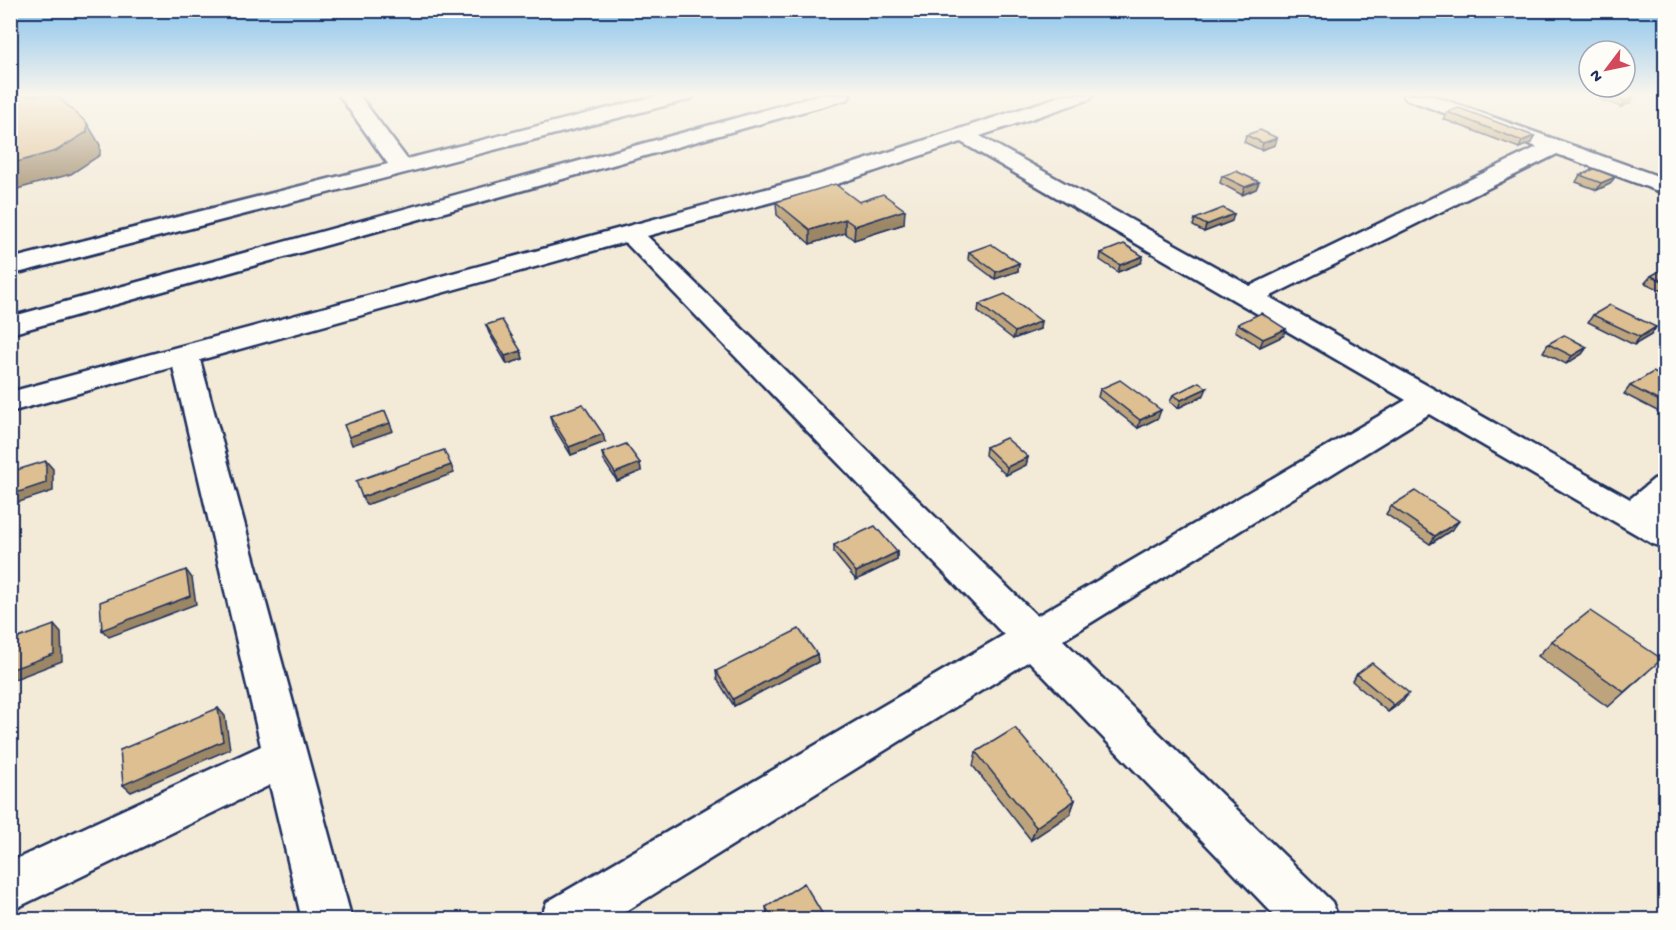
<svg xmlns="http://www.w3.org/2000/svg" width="1676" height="930" font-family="'Gochi Hand',sans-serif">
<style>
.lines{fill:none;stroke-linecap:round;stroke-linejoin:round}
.minor-casing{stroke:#1b2f5e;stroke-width:5}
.minor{fill:#fdfcf7;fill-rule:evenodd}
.wall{fill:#bea47d;stroke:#1b2f5e;stroke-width:1.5}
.shaded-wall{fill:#9b8666;stroke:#1b2f5e;stroke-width:1.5}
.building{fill:#ddbf91;stroke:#1b2f5e;stroke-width:1.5}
</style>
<rect width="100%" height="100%" fill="#f3ead8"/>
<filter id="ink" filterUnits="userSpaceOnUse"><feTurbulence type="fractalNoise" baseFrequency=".0167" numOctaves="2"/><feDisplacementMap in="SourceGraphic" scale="12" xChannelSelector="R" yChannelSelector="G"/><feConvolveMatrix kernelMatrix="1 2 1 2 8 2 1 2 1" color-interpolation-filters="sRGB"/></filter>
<g filter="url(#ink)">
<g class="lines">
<g class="minor-casing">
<g id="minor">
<path d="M 339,95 L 359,95 L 407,159 L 661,95 L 694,95 L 691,99 L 10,275 L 10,259 L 388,164 Z"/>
<path d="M 820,95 L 851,95 L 848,99 L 10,334 L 10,317 Z"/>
<path d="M 1064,95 L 1093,95 L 1090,99 L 980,136 L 1250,286 L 1537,147 L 1406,99 L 1403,95 L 1431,95 L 1666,179 L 1666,194 L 1557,154 L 1269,297 L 1630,499 L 1654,479 L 1666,476 L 1666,507 L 1658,514 L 1666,518 L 1666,548 L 1653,544 L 1429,414 L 1063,640 L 1332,902 L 1339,920 L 1279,920 L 1029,661 L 612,920 L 540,920 L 547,902 L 1004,635 L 625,242 L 200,360 L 352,920 L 302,920 L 270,785 L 10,911 L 10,862 L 261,746 L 173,367 L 10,412 L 10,392 L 818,175 ZM 961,142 L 1406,400 L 1037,616 L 647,236 L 834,185 Z"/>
</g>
</g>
<use href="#minor" class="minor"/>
</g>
<g class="wall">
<path d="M 1601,95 L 1629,95 L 1630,103 L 1621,107 L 1598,99 Z"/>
<path d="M 1447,112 L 1534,136 L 1531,143 L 1519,148 L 1443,119 Z"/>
<path d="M 1246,135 L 1277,138 L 1275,145 L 1261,150 L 1244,142 Z"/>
<path d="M 1580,175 L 1610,184 L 1597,190 L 1576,182 Z"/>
<path d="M 1222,176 L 1259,182 L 1256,189 L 1242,195 L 1220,183 Z"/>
<path d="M 776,202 L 859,202 L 904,224 L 854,240 L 845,233 L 810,244 L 777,215 Z"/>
<path d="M 1195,219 L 1232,221 L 1204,232 L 1193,226 Z"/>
<path d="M 969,252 L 1019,263 L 1018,271 L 995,279 L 968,259 Z"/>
<path d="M 1101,253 L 1141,263 L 1118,272 L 1100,260 Z"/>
<path d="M 1665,268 L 1665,292 L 1645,283 L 1651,276 Z"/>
<path d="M 979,304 L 1040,329 L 1013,339 L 978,312 Z"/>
<path d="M 1593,315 L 1656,327 L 1651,335 L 1634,345 L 1588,322 Z"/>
<path d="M 1238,324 L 1283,336 L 1260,347 L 1235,331 Z"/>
<path d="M 486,325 L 521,351 L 523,359 L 507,364 L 489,333 Z"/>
<path d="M 1548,344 L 1587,347 L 1582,354 L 1566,364 L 1543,352 Z"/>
<path d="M 1665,378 L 1665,415 L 1624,394 L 1630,386 Z"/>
<path d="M 1100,389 L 1158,418 L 1138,428 L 1098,397 Z"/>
<path d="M 1173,395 L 1204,395 L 1178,408 L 1170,402 Z"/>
<path d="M 550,416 L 605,442 L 571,455 L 552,424 Z"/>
<path d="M 986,447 L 1028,457 L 1026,465 L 1006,475 L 985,455 Z"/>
<path d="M 602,453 L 640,463 L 641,471 L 617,481 L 604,461 Z"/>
<path d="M 1391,506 L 1453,529 L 1430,544 L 1386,514 Z"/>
<path d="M 834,545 L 897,552 L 897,560 L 856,580 L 834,553 Z"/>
<path d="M 1552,641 L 1646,673 L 1608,707 L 1538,656 Z"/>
<path d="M 817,654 L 818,662 L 734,706 L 717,679 L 716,671 Z"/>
<path d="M 1357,674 L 1403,701 L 1388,712 L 1352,681 Z"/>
<path d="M 976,752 L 1075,800 L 1070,814 L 1031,840 L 973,766 Z"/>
<path d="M 766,907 L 826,920 L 768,920 Z"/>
</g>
<g class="shaded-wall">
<path d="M 1634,97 L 1630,103 L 1621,107 L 1625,101 Z"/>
<path d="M 87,123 L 100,145 L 100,155 L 71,174 L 10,191 L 10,164 Z"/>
<path d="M 1534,136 L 1531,143 L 1519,148 L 1522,141 Z"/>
<path d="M 1277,138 L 1275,145 L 1261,150 L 1263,143 Z"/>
<path d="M 1615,177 L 1610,184 L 1597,190 L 1601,183 Z"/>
<path d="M 1259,182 L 1256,189 L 1242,195 L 1245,187 Z"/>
<path d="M 905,210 L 904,224 L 854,240 L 855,226 Z"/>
<path d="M 1234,214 L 1232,221 L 1204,232 L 1206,225 Z"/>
<path d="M 845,219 L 845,233 L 810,244 L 810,230 Z"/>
<path d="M 1143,256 L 1141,263 L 1118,272 L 1120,265 Z"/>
<path d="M 1019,263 L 1018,271 L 995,279 L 996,272 Z"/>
<path d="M 1041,321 L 1040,329 L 1013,339 L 1015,332 Z"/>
<path d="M 1656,327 L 1651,335 L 1634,345 L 1640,337 Z"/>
<path d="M 1286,329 L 1283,336 L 1260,347 L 1263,339 Z"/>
<path d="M 1587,347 L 1582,354 L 1566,364 L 1572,356 Z"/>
<path d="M 521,351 L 523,359 L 507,364 L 505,356 Z"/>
<path d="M 1207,388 L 1204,395 L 1178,408 L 1181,400 Z"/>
<path d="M 1161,410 L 1158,418 L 1138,428 L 1140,420 Z"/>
<path d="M 385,411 L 393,431 L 352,445 L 349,437 Z"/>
<path d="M 603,434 L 605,442 L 571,455 L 569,447 Z"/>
<path d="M 1028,457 L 1026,465 L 1006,475 L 1007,467 Z"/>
<path d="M 46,461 L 53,469 L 53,491 L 10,505 L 10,495 Z"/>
<path d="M 640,463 L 641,471 L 617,481 L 615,473 Z"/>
<path d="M 451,465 L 454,473 L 366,505 L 362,497 Z"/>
<path d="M 1459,521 L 1453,529 L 1430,544 L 1435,536 Z"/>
<path d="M 897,552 L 897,560 L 856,580 L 856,572 Z"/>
<path d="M 186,570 L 192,578 L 196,604 L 109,637 L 102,630 Z"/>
<path d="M 54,625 L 61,633 L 62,661 L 10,681 L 10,670 Z"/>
<path d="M 817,654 L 818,662 L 734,706 L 733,699 Z"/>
<path d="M 1409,693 L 1403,701 L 1388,712 L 1394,705 Z"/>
<path d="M 218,708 L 225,716 L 230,749 L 131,792 L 123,785 Z"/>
<path d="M 1075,800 L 1070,814 L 1031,840 L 1036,827 Z"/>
</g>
<g class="building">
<path d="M 10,95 L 56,95 L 87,123 L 87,132 L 56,151 L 10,164 Z"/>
<path d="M 1608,95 L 1629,95 L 1634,97 L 1625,101 Z"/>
<path d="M 1459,108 L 1534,136 L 1522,141 L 1447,112 Z"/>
<path d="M 1260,130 L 1277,138 L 1263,143 L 1246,135 Z"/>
<path d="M 1594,169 L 1615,177 L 1601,183 L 1580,175 Z"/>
<path d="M 1236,171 L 1259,182 L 1245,187 L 1222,176 Z"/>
<path d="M 835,184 L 859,202 L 883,194 L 905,210 L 855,226 L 845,219 L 810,230 L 776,202 Z"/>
<path d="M 1223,208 L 1234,214 L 1206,225 L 1195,219 Z"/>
<path d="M 991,244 L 1019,263 L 996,272 L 969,252 Z"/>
<path d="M 1124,244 L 1143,256 L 1120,265 L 1101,253 Z"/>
<path d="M 1665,268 L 1665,282 L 1651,276 Z"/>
<path d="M 1005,294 L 1041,321 L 1015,332 L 979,304 Z"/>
<path d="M 1610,305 L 1656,327 L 1640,337 L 1593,315 Z"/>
<path d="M 1261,313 L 1286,329 L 1263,339 L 1238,324 Z"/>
<path d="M 502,320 L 521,351 L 505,356 L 486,325 Z"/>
<path d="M 1564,335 L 1587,347 L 1572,356 L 1548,344 Z"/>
<path d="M 1653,372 L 1665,378 L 1665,404 L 1630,386 Z"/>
<path d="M 1120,380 L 1161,410 L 1140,420 L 1100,389 Z"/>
<path d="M 1199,382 L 1207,388 L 1181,400 L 1173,395 Z"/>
<path d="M 583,404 L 603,434 L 569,447 L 550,416 Z"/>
<path d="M 385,411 L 390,423 L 349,437 L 344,425 Z"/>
<path d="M 1006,438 L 1028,457 L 1007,467 L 986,447 Z"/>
<path d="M 626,444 L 640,463 L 615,473 L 602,453 Z"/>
<path d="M 444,450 L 451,465 L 362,497 L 356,481 Z"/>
<path d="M 46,461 L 46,483 L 10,495 L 10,472 Z"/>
<path d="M 1415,491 L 1459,521 L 1435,536 L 1391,506 Z"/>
<path d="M 875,526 L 897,552 L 856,572 L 834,545 Z"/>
<path d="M 186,570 L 190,596 L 102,630 L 100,602 Z"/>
<path d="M 1590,611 L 1662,659 L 1624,692 L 1552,641 Z"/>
<path d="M 54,625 L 54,654 L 10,670 L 10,641 Z"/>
<path d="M 799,629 L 817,654 L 733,699 L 716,671 Z"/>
<path d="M 1372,663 L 1409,693 L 1394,705 L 1357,674 Z"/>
<path d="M 218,708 L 223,741 L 123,785 L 120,750 Z"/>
<path d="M 1015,728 L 1075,800 L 1036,827 L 976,752 Z"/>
<path d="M 804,883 L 826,920 L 773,920 L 766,907 Z"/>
</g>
</g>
<linearGradient id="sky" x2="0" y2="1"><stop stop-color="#86c2ed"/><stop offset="0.42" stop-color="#faf6ed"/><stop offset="1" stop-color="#faf6ed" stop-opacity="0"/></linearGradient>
<rect width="1676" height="225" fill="url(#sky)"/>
<rect width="1676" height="930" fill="none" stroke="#fdfcf7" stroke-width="36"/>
<rect x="18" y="18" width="1640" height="894" fill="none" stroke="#1b2f5e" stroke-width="2" filter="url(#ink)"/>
<g transform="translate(1607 69) rotate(238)"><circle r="28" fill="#fdfcf7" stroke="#a3aaba" stroke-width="1.5"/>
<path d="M0-4.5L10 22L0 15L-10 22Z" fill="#d1495b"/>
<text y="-9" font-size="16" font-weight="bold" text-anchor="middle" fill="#1b2f5e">N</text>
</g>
</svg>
